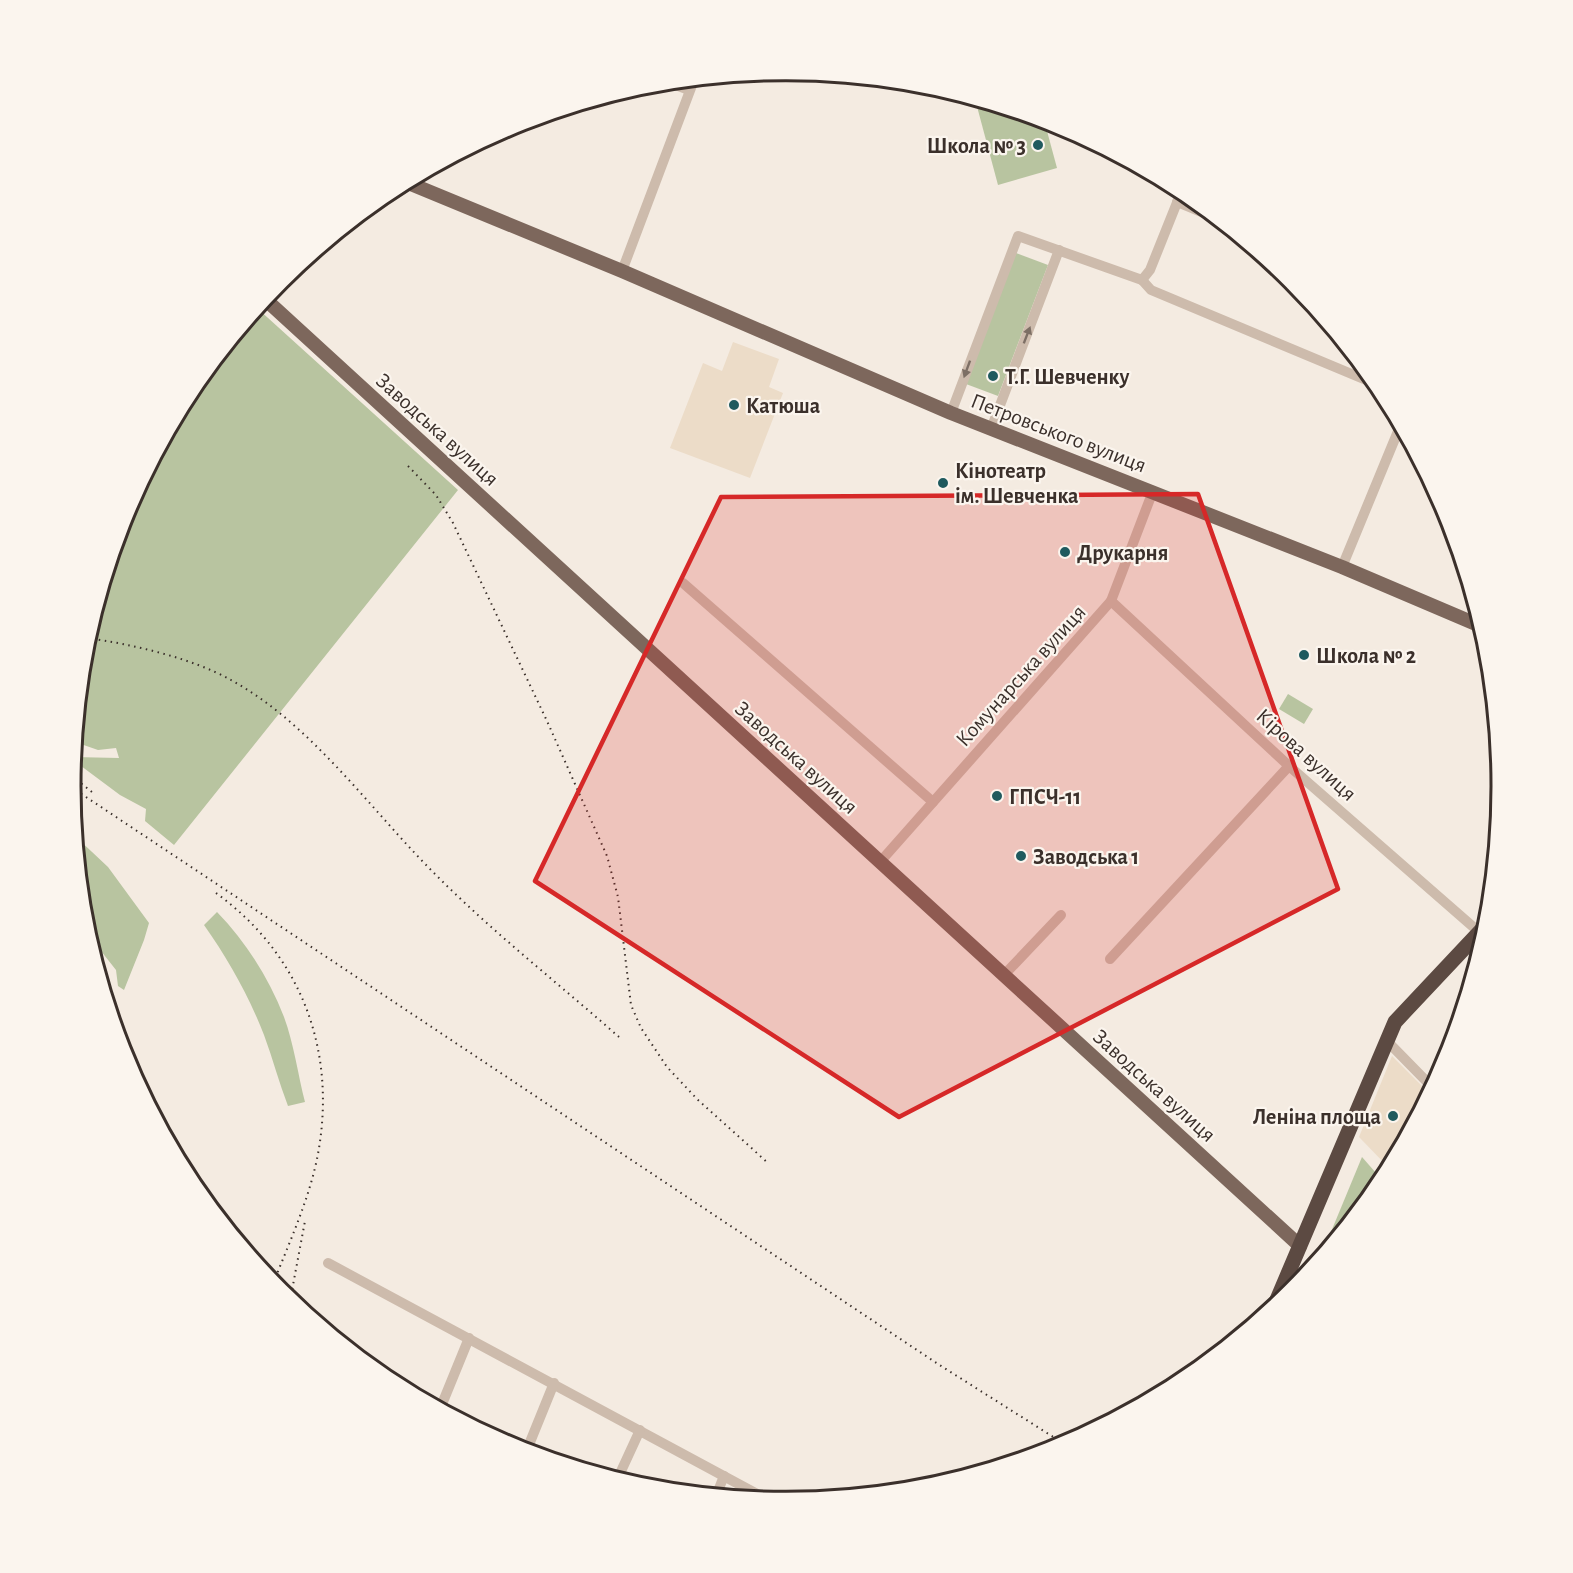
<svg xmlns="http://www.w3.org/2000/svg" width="1573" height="1573" font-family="'Alegreya Sans',sans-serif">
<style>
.green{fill:#b8c4a0}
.plaza{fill:#ecdcc8}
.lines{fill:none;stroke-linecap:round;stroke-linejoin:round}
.minor{stroke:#cdbbac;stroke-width:10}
.major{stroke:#7d675c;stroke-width:14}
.highway{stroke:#5c4a42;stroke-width:15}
.rail{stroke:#3b302b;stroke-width:2;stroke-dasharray:1.5 4.5;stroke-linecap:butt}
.oneway{fill:#7d6f65}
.marked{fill:#d62828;fill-opacity:0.2;stroke:#d62828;stroke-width:4.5;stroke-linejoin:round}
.poi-dot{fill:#1f5a5e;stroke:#fbf5ee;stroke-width:2}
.labels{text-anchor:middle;stroke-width:4.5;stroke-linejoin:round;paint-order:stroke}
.poi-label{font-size:22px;font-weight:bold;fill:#3b302b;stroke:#fbf5ee;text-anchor:start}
.street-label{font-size:22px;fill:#3b302b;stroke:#fbf5ee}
.rim{fill:none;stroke:#3b302b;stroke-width:3}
</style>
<rect width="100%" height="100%" fill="#f4ebe1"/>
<g class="green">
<path d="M 975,99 L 1044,120 L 1057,168 L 998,185 Z"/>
<path d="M 1016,253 L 1048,265 L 998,396 L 966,384 Z"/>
<path d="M 257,308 L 458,490 L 174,845 L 145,821 L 146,809 L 120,795 L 73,760 L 73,757 L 119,758 L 116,748 L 98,750 L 75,742 L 84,646 L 125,512 L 191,388 Z"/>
<path d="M 1288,694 L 1313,709 L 1304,724 L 1279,709 Z"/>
<path d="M 75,836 L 108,867 L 149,923 L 144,940 L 124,990 L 118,986 L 116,970 L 86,932 L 84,926 Z"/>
<path d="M 217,912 C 246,942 269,978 284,1017 C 294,1044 298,1075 305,1102 L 288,1106 C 279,1083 273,1059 264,1035 C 249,996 228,959 204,925 Z"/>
<path d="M 1362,1157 L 1383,1181 L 1322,1257 L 1321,1256 Z"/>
</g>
<g class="plaza">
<path d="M 733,342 L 779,359 L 769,387 L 783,393 L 750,478 L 670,448 L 703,363 L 722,371 Z"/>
<path d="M 1392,1056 L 1430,1094 L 1390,1169 L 1359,1137 Z"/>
</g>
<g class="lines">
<g class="minor">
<path d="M 668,82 L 689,90"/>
<path d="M 1177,202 L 1218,219"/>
<path d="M 622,271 L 694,80"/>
<path d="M 1142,280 L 1151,290 L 1378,385"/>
<path d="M 951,413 L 1018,236 L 1142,280 L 1150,270 L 1182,190"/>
<path d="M 991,429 L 1059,250"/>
<path d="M 1342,567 L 1401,424"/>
<path d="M 683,583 L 933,802"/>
<path d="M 1111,601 L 1289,766 L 1479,932"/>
<path d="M 880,862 L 1111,601 L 1153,491"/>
<path d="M 1110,959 L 1289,766"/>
<path d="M 1004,975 L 1061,915"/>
<path d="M 1387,1041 L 1433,1088"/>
<path d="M 328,1263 L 770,1501"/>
<path d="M 440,1409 L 469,1338"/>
<path d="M 526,1452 L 554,1383"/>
<path d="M 617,1480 L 640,1430"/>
<path d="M 716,1496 L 724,1476"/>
</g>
<g class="major">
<path d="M 406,182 L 622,271 L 951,413 L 1342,567 L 1483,627"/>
<path d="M 265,299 L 1300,1246"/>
</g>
<path class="highway" d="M 1273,1309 L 1395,1022 L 1489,922"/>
<g class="rail">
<path d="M 408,466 L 436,495 L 453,523 L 547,721 L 607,856 L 618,897 L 631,1005 L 641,1028 L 667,1067 L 697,1099 L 768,1163"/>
<path d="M 87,638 C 131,644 192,658 231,680 C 313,725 372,812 438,877 C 495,934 559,984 619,1037"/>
<path d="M 72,776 L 92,792"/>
<path d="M 71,787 L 938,1364 L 1066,1445"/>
<path d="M 216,893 C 303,956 338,1054 317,1159 C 308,1202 289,1243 273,1284"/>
<path d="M 290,1301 L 305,1221"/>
</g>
</g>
<defs><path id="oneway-solid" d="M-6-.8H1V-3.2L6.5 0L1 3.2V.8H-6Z" transform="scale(1.5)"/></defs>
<g class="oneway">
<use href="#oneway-solid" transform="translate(1027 335) rotate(-69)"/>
<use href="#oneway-solid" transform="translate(967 369) rotate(110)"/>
</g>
<path class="marked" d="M 1198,494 L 1338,889 L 899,1117 L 535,881 L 721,497 Z"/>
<g class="poi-dot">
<circle cx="1038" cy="145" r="6"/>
<circle cx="993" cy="376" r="6"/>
<circle cx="734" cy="405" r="6"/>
<circle cx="943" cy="483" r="6"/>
<circle cx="1065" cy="552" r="6"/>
<circle cx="1304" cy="655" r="6"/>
<circle cx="997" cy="796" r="6"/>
<circle cx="1021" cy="856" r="6"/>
<circle cx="1393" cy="1116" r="6"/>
</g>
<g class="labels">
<g class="poi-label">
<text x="1026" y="153" text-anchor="end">Школа № 3</text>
<text x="1005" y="384">Т.Г. Шевченку</text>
<text x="746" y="413">Катюша</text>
<text x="955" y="478">Кінотеатр<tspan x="955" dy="25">ім. Шевченка</tspan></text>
<text x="1077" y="560">Друкарня</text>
<text x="1316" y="663">Школа № 2</text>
<text x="1009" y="804">ГПСЧ-11</text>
<text x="1033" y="864">Заводська 1</text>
<text x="1381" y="1124" text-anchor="end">Леніна площа</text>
</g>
<g class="street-label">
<text transform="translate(438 429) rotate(42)" y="8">Заводська вулиця</text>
<text transform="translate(1059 432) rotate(21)" y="8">Петровського вулиця</text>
<text transform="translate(1020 675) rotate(-48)" y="8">Комунарська вулиця</text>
<text transform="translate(1307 754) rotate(42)" y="8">Кірова вулиця</text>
<text transform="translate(797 757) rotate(42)" y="8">Заводська вулиця</text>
<text transform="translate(1155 1085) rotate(42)" y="8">Заводська вулиця</text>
</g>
</g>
<path d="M0 0H1573V1573H0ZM81 786a705 705 0 1 1 1410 0a705 705 0 1 1-1410 0Z" fill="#fbf5ee" fill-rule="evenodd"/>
<path class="rim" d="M81 786a705 705 0 1 1 1410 0a705 705 0 1 1-1410 0Z"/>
</svg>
